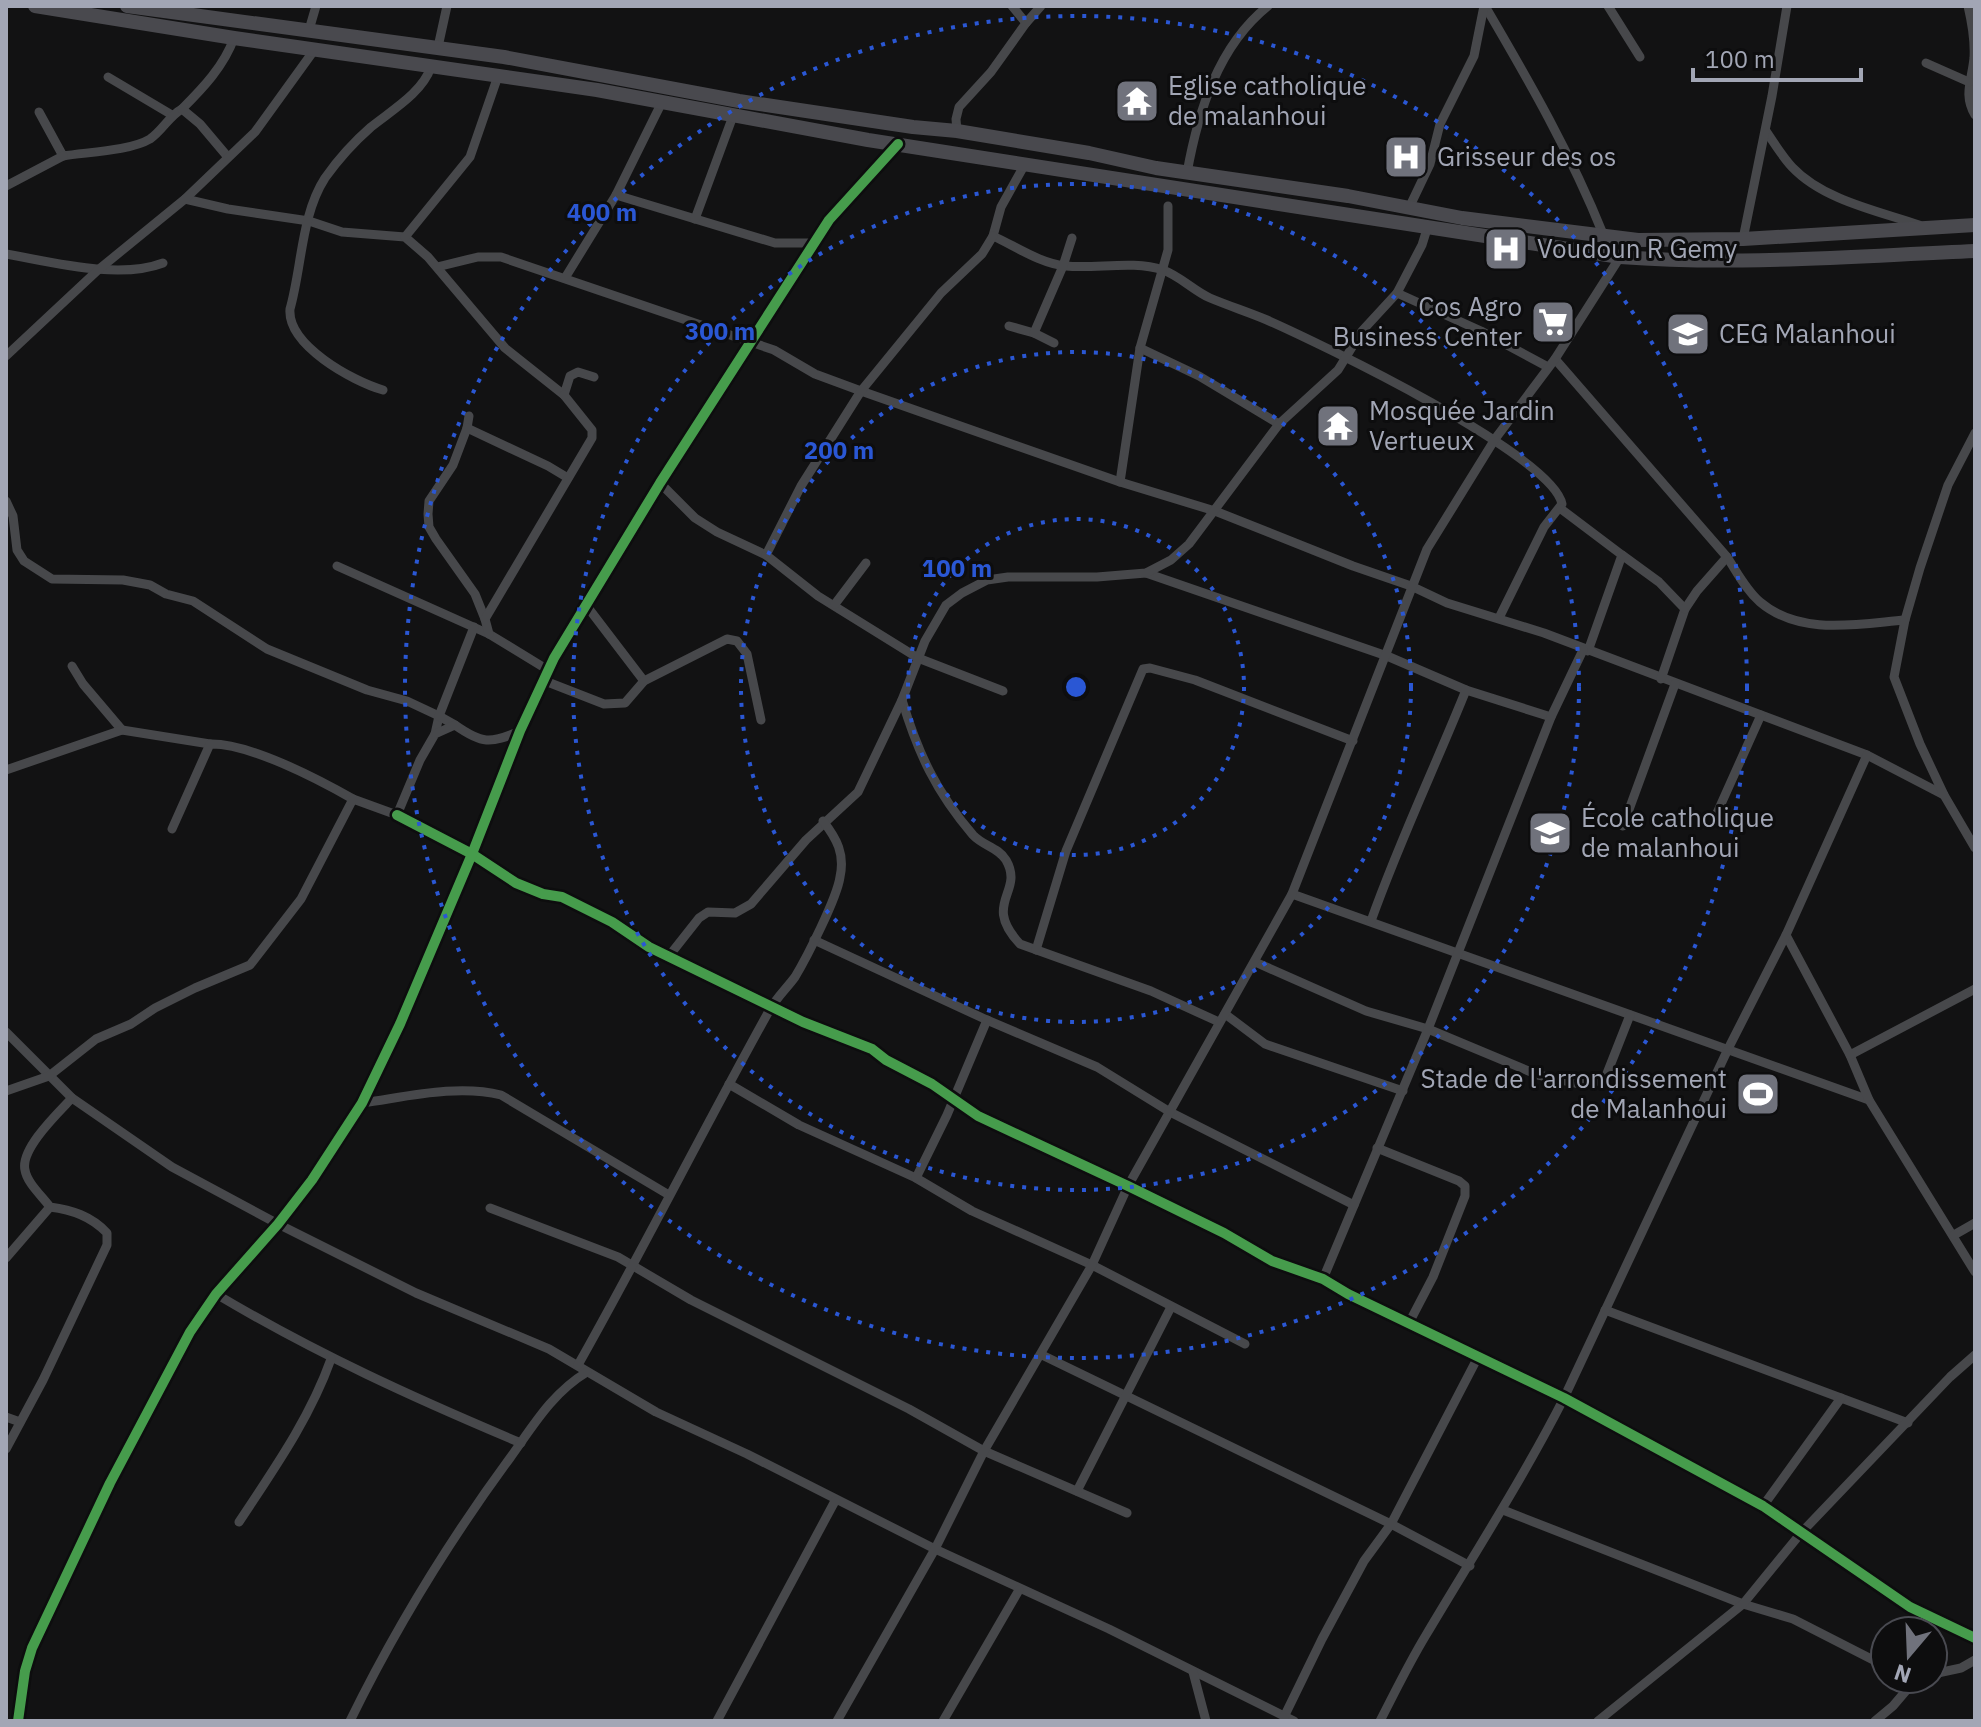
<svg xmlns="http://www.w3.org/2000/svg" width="1981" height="1727" font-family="'IBM Plex Sans',sans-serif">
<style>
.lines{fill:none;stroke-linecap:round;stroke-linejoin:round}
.street{stroke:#47484b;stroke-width:9}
.primary{stroke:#49494e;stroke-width:14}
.cycleway-casing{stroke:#0d0d0e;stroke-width:15}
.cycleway{stroke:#469c4c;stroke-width:10}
.ring{fill:none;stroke:#2a57d4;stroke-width:4;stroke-dasharray:4 8}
.labels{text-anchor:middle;stroke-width:6;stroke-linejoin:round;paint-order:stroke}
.poi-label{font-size:26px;fill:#a2a6b5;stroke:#0d0d0e;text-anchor:start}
.centre{fill:#2a57d4;stroke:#0d0d0e;stroke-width:4}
.ring-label{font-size:24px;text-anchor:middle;font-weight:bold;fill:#2a57d4;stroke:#0d0d0e;stroke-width:6;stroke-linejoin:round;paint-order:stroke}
</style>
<rect width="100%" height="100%" fill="#121213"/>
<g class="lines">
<g class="street">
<path d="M 1012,6 L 1026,23"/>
<path d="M 1485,6 C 1529,81 1571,154 1603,234"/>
<path d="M 1608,6 L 1640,57"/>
<path d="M 1968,6 C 1972,23 1975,41 1974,58 C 1972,80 1963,95 1975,115"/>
<path d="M 309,30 L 316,6"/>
<path d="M 438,47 L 447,6"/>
<path d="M 1926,63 L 1969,82"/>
<path d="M 108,77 L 172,115"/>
<path d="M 39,112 L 63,156 C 87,152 130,151 150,139 C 163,130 169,116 182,109"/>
<path d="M 957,131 L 956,119 L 959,107 L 991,72 L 1026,23 L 1041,6"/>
<path d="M 1766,131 C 1774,143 1782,156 1792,167 C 1823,200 1878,211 1919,225"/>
<path d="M 227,156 L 200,124 L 182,109 C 203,88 224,66 234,38"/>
<path d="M 1025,164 L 1001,207 L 993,236 C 1015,246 1041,264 1066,266 C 1097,269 1133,260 1163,270 C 1180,276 1194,291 1210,298 C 1229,306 1248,312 1267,320 C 1319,343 1553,455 1562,504 L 1544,527 L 1499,618"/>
<path d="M 1187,173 C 1198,112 1218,46 1268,6"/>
<path d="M 6,186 L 63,156"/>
<path d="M 616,195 L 775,243 L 814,243"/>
<path d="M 185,199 L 228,209 L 309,221 L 342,232 L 405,237 L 428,257 L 505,348 L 564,395 L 570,376 L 578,372 L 594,377"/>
<path d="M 1409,208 L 1430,164 L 1440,124 L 1474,56 L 1484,6"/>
<path d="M 695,219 L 733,116"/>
<path d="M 405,237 L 470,157 L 498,76"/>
<path d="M 1743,239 L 1772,96 L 1787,6"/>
<path d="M 6,254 C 52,262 119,280 163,263"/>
<path d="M 437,267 L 478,257 L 501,257 L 774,350 L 815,374 L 861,391 L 1120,482 L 1215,511 L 1353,566 L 1411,586 L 1447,603 L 1544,633 L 1761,715 L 1867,755 L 1944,795"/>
<path d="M 565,278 L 616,195 L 662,102"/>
<path d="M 1397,293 L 1481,331 L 1548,367"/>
<path d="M 1009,326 L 1034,333"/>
<path d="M 1054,343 L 1034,333 L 1063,266 L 1072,238"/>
<path d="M 1140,348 L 1199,376 L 1279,424"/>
<path d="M 6,356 L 98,270 L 185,199 L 255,132 L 315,49"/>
<path d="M 1555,359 L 1727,557 C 1737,572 1746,590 1760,602 C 1800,636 1857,624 1905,620"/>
<path d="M 383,390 C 352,381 287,345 290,309 C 302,267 301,215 325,178 C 337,161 355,141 371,127 C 392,110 422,93 431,67"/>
<path d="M 469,416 L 467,428 L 548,466 L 568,478"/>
<path d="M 467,428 L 453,465 L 429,501 L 428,514 L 429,527 L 436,539 L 475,594 L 485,619"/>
<path d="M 1975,433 L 1948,485 L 1920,568 L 1905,620 L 1894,677 L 1920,744 L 1944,795 L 1975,848"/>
<path d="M 1120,482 L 1140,348 L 1168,250 L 1168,206"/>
<path d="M 660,483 L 695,518 L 717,532 L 766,555 L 818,596 L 918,658 L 1003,691"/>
<path d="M 6,501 L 13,516 L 17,550 L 24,561 L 52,579 L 123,580 L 150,585 L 166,594 L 193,601 L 267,649 L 367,690 L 407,701 L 439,716 L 435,734"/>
<path d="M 1561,509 L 1622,555 L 1588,651"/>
<path d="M 766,555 L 801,486 L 861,391 L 941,293 L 982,254 L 993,236"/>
<path d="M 1622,555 L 1659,582 L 1685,609 L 1661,679"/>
<path d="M 337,566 L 489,634 L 548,670"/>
<path d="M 1146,573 L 1387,656 L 1466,690 L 1551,717"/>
<path d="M 835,604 L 866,563"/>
<path d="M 586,605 L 644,681"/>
<path d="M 1685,609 L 1697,591 L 1727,557"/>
<path d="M 489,634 L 485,619 L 592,438 L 592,430 L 564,395"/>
<path d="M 72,666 L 83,684 L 122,730"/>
<path d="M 545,681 L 604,704 L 625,703 L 644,681 L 727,639 L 737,641 L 747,654 L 761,720"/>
<path d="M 902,700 C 918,753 936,792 973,835 C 983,846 998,847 1006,860 C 1025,893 981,902 1020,944 L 1151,991 L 1219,1022"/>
<path d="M 455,725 L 439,716 L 474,627"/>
<path d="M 6,770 L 122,730 L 210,744"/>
<path d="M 1717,813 L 1761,715"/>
<path d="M 397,815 L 472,854 L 516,883 L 543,894 L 562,897 L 612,922 L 649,947 L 803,1022 L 872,1049 L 886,1060 L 932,1084 L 978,1116 L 1128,1186 L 1224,1233 L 1272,1261 L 1323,1279 L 1348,1294 L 1564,1398 L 1763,1506 L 1910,1607 L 1975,1638"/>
<path d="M 1623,826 L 1675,684"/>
<path d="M 172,829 L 210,744 C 249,743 318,779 353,799"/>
<path d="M 1292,894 L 1869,1100"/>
<path d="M 1371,921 C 1399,842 1435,767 1466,690"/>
<path d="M 1786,935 L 1850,1055 L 1869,1100 L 1975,1272"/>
<path d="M 814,940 L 987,1020 L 1097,1067 L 1170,1112 L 1354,1205"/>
<path d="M 1036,950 L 1066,851 L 1143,669 L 1150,668 L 1195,680 L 1353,741"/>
<path d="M 669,956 L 699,918 L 708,912 L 735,913 L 751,904 L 806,840 L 858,792 L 902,700 L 925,641 L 946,605 L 962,593 L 987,580 L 1008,577 L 1097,577 L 1146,573 L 1171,560 L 1189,544 L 1279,424 L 1338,370 L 1362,331 L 1397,293 L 1422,245 L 1427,229"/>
<path d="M 1255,962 L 1366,1011 L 1428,1029 L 1538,1075 L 1580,1084 L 1598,1081 L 1606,1076 L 1630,1015"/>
<path d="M 1225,1014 L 1265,1044 L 1403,1091"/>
<path d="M 6,1032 L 72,1098 L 172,1167 L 278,1224 L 416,1293 L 549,1349 L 656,1412 L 747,1454 L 935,1549 L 1109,1629 L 1294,1721"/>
<path d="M 1850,1055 L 1975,989"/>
<path d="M 729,1084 L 799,1125 L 916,1178 L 972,1211 L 1092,1265 L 1245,1344"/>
<path d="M 6,1091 L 49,1076 L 96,1039 L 131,1024 L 155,1008 L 195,988 L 250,965 L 301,899 L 353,799 L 397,815 L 420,760 L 435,734 L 455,725 C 482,744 490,744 520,731"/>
<path d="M 362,1103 C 406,1097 457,1084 501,1095 L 669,1195"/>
<path d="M 1377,1148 L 1459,1181 L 1465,1186 L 1465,1196 L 1433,1277 L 1409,1323"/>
<path d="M 916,1178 L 947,1115 L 987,1020"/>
<path d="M 490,1208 L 618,1257 L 691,1300 L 909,1409 L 984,1451 L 1127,1513"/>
<path d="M 1954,1235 L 1975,1223"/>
<path d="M 6,1258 L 50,1207"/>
<path d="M 1323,1279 L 1428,1029 L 1551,717 L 1583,650"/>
<path d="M 216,1294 C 317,1354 414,1398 521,1443"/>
<path d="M 1605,1310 L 1908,1423"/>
<path d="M 1042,1355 L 1391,1524 L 1470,1566"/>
<path d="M 578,1365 C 644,1248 704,1128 769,1011 C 776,998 787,988 795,977 C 807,957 837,898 840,877 C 845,854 837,839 823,821"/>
<path d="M 6,1417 L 20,1422"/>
<path d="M 6,1449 L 43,1380 L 107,1245 L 107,1233 C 91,1216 72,1210 50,1207 C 42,1196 27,1183 25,1170 C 20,1149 58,1113 72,1098"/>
<path d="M 1077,1491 L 1171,1307"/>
<path d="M 1763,1506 L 1841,1398"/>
<path d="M 1503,1510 L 1743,1604 L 1793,1619 L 1885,1666"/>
<path d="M 239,1522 C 274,1469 310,1418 331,1359"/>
<path d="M 1193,1672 L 1206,1721"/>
<path d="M 1933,1674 L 1961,1668 L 1975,1660"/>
<path d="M 1284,1717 L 1322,1639 L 1364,1561 L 1391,1524 L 1478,1357"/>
<path d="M 18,1721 L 25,1671 L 32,1648 L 110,1483 L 190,1332 L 216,1294 L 278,1224 L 312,1180 L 362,1103 L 400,1024 L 472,854 L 520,731 L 554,658 L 660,483 L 829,220 L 898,144"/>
<path d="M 350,1721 C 395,1629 449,1541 510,1458 C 533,1426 552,1393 587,1372"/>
<path d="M 717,1721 L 835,1501"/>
<path d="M 837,1721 L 935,1549 L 984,1451 L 1092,1265 L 1128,1186 L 1292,894 L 1427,549 L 1495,439 L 1555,359 L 1620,257"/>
<path d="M 943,1721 L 1019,1590"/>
<path d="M 1380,1721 C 1395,1692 1409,1663 1426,1635 C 1473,1556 1522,1480 1564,1398 L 1728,1049 L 1786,935 L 1867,755"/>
<path d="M 1598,1721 L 1743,1604 L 1801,1533 L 1950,1377 L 1975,1355"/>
<path d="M 1875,1721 L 1893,1706 L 1916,1679"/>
</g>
<g class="primary">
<path d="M 35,6 L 234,38 L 597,90 L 868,140 L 1620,257 C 1741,266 1855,256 1975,251"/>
<path d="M 127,6 L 504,57 L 739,101 L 913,127 L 957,131 L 1089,153 L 1156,168 L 1348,196 L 1462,218 L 1638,240 L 1743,239 L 1975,225"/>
</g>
<g class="cycleway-casing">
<g id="cycleway">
<path d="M 397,815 L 472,854 L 516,883 L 543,894 L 562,897 L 612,922 L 649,947 L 803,1022 L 872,1049 L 886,1060 L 932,1084 L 978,1116 L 1128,1186 L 1224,1233 L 1272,1261 L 1323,1279 L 1348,1294 L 1564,1398 L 1763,1506 L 1910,1607 L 1975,1638"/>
<path d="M 18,1721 L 25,1671 L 32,1648 L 110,1483 L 190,1332 L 216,1294 L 278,1224 L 312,1180 L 362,1103 L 400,1024 L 472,854 L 520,731 L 554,658 L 660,483 L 829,220 L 898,144"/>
</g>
</g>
<use href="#cycleway" class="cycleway"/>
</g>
<g class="ring">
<circle cx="1076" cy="687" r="168"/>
<circle cx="1076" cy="687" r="335"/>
<circle cx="1076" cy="687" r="503"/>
<circle cx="1076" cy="687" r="671"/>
</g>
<defs>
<g id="temple-square" transform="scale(2.3)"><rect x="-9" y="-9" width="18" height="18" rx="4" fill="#70727c" stroke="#0d0d0e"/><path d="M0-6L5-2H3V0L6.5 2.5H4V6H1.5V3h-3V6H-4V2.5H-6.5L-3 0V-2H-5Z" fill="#fff"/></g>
<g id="hospital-square" transform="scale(2.3)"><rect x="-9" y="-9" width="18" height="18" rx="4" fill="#70727c" stroke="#0d0d0e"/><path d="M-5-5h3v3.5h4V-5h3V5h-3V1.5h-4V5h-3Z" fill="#fff"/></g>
<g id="supermarket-square" transform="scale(2.3)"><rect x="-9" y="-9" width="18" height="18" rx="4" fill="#70727c" stroke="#0d0d0e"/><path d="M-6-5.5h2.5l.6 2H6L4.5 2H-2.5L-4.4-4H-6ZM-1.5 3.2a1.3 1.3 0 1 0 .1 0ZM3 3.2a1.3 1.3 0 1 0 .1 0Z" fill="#fff"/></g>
<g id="school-square" transform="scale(2.3)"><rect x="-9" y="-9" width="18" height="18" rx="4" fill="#70727c" stroke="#0d0d0e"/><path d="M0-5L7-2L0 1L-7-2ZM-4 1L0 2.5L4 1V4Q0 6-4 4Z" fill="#fff"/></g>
<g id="stadium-square" transform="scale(2.3)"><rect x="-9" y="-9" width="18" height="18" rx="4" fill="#70727c" stroke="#0d0d0e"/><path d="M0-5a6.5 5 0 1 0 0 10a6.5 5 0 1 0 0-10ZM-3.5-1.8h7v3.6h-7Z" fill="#fff"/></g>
</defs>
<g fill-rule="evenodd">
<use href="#temple-square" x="1137" y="101"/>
<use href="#hospital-square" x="1406" y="157"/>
<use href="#hospital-square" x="1506" y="249"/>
<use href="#supermarket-square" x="1553" y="322"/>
<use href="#school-square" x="1688" y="334"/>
<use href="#temple-square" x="1338" y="426"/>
<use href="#school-square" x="1550" y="833"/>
<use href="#stadium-square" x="1758" y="1094"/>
</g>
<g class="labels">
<g class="poi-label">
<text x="1168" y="95">Eglise catholique<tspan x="1168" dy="30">de malanhoui</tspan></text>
<text x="1437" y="166">Grisseur des os</text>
<text x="1537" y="258">Voudoun R Gemy</text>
<text x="1522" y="316" text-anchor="end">Cos Agro<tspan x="1522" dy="30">Business Center</tspan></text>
<text x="1719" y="343">CEG Malanhoui</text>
<text x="1369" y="420">Mosquée Jardin<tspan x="1369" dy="30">Vertueux</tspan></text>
<text x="1581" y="827">École catholique<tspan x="1581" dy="30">de malanhoui</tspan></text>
<text x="1727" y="1088" text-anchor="end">Stade de l'arrondissement<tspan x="1727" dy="30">de Malanhoui</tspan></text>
</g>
</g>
<circle cx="1076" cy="687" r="12" class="centre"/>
<g class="ring-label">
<text x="602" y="221">400 m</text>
<text x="720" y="340">300 m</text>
<text x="839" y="459">200 m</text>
<text x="957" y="577">100 m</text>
</g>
<rect width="1981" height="1727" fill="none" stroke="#a2a6b5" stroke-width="16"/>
<g transform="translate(1909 1655) rotate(199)"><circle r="38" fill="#0d0d0e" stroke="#494a51" stroke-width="2"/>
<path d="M0-6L14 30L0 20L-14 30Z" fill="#70727c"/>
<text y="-12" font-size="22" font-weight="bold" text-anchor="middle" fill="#a2a6b5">N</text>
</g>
<path d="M1693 68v12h168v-12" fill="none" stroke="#a2a6b5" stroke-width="4"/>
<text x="1705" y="68" font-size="24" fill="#a2a6b5" stroke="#0d0d0e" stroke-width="6" paint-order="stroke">100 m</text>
</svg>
